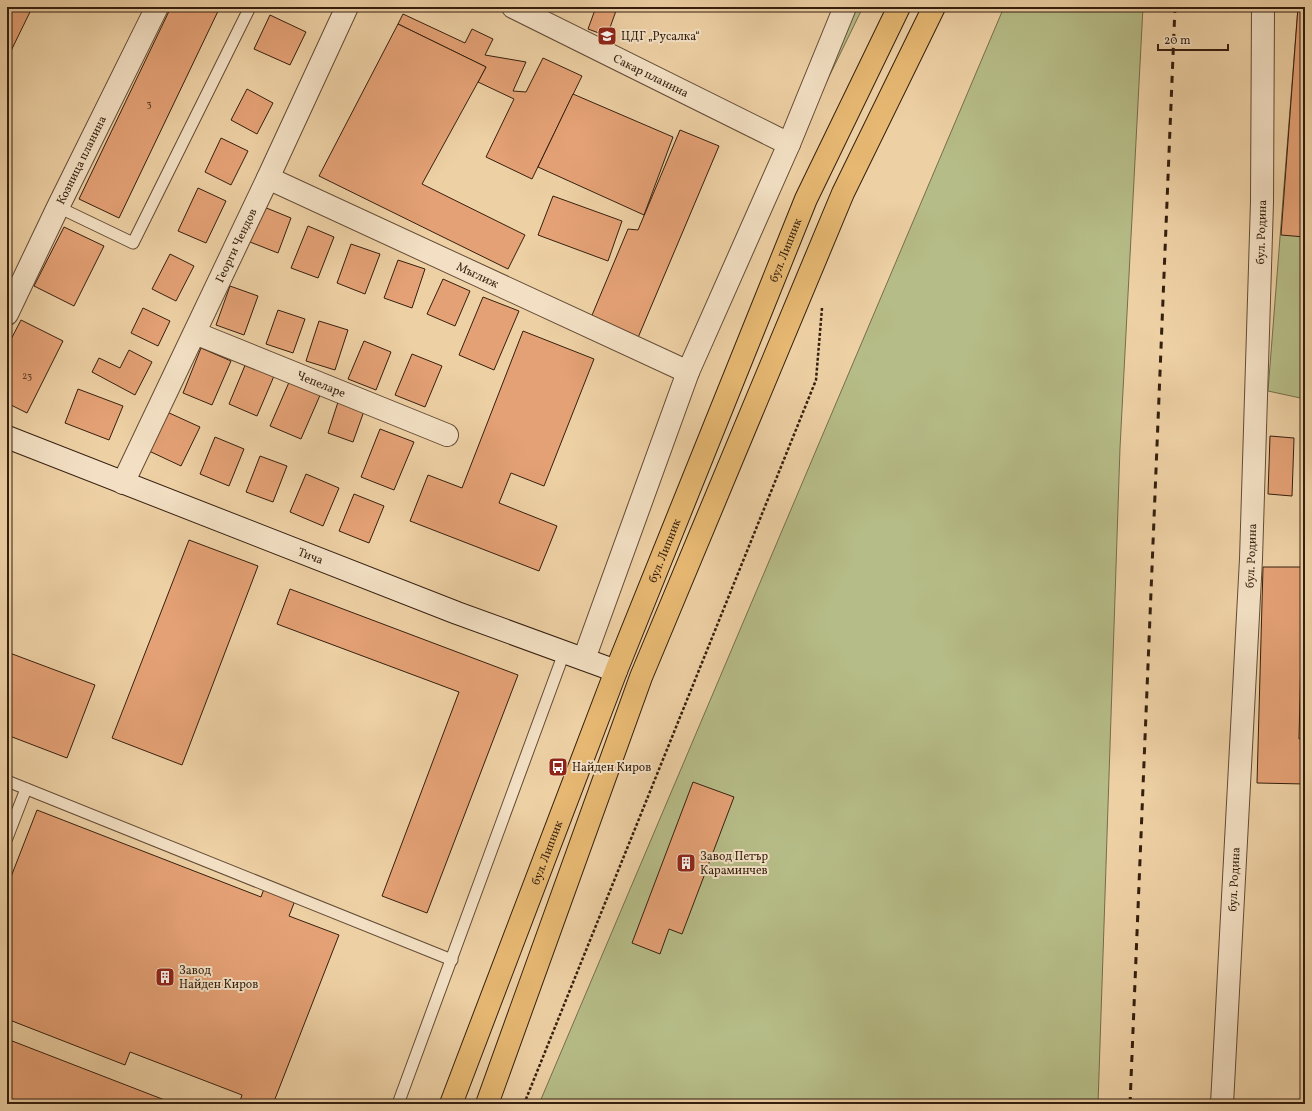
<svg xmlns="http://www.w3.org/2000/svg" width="1312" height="1111" font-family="Vollkorn,serif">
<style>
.grass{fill:#b6bc87;stroke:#766e4a}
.building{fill:#e4a175;stroke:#351f0e}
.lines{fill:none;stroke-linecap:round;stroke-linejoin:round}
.lane-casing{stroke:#634b34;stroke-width:13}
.street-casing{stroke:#634b34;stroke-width:24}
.secondary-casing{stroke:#351f0e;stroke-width:24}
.primary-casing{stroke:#351f0e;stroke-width:24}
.path{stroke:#351f0e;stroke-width:2.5;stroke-dasharray:3 2;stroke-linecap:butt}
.lane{stroke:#f3e0c4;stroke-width:11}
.street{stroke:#f3e0c4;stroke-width:22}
.secondary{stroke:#f3e0c4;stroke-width:22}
.primary{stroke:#e6b872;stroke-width:22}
.rail{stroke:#351f0e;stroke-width:3;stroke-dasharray:7 7;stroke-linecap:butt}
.labels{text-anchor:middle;stroke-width:4;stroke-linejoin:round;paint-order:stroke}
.number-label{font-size:10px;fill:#614028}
.poi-label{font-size:12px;fill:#351f0e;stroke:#f3e0c4;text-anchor:start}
.street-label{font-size:12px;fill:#351f0e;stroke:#f3e0c4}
</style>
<rect width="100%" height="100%" fill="#edd0a4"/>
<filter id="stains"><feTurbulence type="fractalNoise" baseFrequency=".005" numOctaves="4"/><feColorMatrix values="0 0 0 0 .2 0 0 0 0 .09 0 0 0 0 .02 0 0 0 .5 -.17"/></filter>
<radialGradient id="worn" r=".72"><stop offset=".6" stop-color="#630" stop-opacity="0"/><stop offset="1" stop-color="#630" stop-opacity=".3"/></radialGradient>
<g class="grass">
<path d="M 852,7 L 863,7 L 803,130 Z"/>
<path d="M 1004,7 L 1143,7 L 1120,448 L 1098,1104 L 539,1104 Z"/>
<path d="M 1298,7 L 1305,7 L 1305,399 L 1268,391 Z"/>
</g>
<g class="building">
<path d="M 7,7 L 22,7 L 21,8 L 30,12 L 7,59 Z"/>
<path d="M 171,7 L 220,7 L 119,218 L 79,199 Z"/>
<path d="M 596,7 L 617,8 L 607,36 L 588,29 Z"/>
<path d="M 1298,7 L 1305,7 L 1305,237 L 1281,235 Z"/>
<path d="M 403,14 L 465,43 L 472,29 L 493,39 L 485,55 L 526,62 L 513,91 L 526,92 L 543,58 L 582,76 L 532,179 L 486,157 L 514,99 L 478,82 L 486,67 L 398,24 Z"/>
<path d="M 270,15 L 306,32 L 290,65 L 254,49 Z"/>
<path d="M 398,24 L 486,67 L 478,82 L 422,184 L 525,235 L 508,269 L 319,176 Z"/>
<path d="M 247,89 L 273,103 L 257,134 L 231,120 Z"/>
<path d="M 573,94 L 673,137 L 644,215 L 538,167 Z"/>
<path d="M 680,130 L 719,146 L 637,340 L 590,320 L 628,229 L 638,230 Z"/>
<path d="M 221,138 L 248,151 L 231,185 L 205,172 Z"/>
<path d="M 198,188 L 226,201 L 206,243 L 178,231 Z"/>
<path d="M 553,196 L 622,221 L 608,261 L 538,235 Z"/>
<path d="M 264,207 L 291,218 L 278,253 L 250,242 Z"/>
<path d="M 308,226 L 334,237 L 318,278 L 291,268 Z"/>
<path d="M 64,227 L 104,246 L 74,306 L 34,286 Z"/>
<path d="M 351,244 L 380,254 L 365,294 L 337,283 Z"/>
<path d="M 170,254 L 194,266 L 176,301 L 152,289 Z"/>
<path d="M 398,260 L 425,269 L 412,308 L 384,298 Z"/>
<path d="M 443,279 L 470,291 L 455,326 L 427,314 Z"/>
<path d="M 230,286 L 258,296 L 244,335 L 216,325 Z"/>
<path d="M 483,297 L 519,311 L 494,370 L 459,355 Z"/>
<path d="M 143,308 L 170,321 L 158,346 L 131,333 Z"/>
<path d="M 278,310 L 305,319 L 293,353 L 266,344 Z"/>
<path d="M 21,320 L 63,341 L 27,413 L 7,403 L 7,347 Z"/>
<path d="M 319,321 L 348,330 L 335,370 L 306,361 Z"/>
<path d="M 523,331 L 594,359 L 544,486 L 511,473 L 499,503 L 557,526 L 539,571 L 410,521 L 428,475 L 462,488 Z"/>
<path d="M 364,341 L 391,352 L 376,390 L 348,379 Z"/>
<path d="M 201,348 L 231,361 L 212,405 L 183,393 Z"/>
<path d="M 129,350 L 152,362 L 135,395 L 92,372 L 99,358 L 120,368 Z"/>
<path d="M 412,354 L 442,366 L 425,407 L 395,395 Z"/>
<path d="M 246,363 L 274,376 L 257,416 L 229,404 Z"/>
<path d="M 290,380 L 321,393 L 301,439 L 270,426 Z"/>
<path d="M 78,389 L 123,406 L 109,440 L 65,423 Z"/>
<path d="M 338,402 L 364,411 L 353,442 L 328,433 Z"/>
<path d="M 167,412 L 200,427 L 181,466 L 149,451 Z"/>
<path d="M 380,429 L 414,442 L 394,490 L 361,477 Z"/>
<path d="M 1270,436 L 1294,438 L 1292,496 L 1268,494 Z"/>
<path d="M 215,437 L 244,449 L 229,486 L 200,474 Z"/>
<path d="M 260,456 L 287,466 L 273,502 L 246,492 Z"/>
<path d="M 306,474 L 339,488 L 323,526 L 290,512 Z"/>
<path d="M 354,494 L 384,506 L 369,543 L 339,531 Z"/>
<path d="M 189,540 L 258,566 L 182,765 L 112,738 Z"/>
<path d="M 1263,567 L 1305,567 L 1305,609 L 1302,609 L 1299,739 L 1305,739 L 1305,784 L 1257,783 Z"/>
<path d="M 290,589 L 518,675 L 427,913 L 382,896 L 459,692 L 277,624 Z"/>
<path d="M 7,652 L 95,685 L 67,758 L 7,735 Z"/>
<path d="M 693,782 L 734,797 L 682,934 L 669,929 L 660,954 L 632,943 Z"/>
<path d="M 37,810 L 261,897 L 265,886 L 296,898 L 289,916 L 339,935 L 273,1104 L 264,1102 L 263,1104 L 239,1104 L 242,1095 L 130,1052 L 125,1065 L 7,1019 L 7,887 Z"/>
<path d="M 7,1039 L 175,1104 L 7,1104 Z"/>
</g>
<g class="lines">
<g class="lane-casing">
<g id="lane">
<path d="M 58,207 L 133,243 L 250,7"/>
<path d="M 7,781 L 452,960"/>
<path d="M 7,838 L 26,789"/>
<path d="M 398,1104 L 564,653"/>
</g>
</g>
<g class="street-casing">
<g id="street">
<path id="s1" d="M 513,7 L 789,144"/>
<path id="s2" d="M 268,178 L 688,372"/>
<path id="s3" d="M 7,314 L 58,207 L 157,7"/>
<path id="s4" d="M 195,333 L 447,435"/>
<path id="s5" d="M 123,483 L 268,178 L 347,7"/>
<path d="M 584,659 L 688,372 L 789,144 L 845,7"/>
<path id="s6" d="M 1222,1104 L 1251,559 L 1262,202 L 1263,7"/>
</g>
</g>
<g class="secondary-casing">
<g id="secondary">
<path id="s7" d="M 7,437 L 457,613 L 616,671"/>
</g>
</g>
<g class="primary-casing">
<g id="primary">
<path id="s8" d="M 451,1104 L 616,671 L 806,199 L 899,7"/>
<path d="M 487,1104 L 641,677 L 843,193 L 934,7"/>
</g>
</g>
<path class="path" d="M 524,1104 L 816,380 L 822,308"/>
<use href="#lane" class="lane"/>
<use href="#street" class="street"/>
<use href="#secondary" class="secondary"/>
<use href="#primary" class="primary"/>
<path class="rail" d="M 1130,1104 L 1175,7"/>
</g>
<defs>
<g id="school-square" transform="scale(1)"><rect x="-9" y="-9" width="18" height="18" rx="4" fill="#8f2418" stroke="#f3e0c4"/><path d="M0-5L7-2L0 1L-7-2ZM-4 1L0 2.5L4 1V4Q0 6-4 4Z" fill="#fff"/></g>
<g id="bus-square" transform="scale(1)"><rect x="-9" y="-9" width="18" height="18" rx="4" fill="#8f2418" stroke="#f3e0c4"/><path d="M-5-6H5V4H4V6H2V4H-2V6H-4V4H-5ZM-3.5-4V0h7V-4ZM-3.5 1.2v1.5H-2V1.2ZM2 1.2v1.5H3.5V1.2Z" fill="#fff"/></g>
<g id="building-square" transform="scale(1)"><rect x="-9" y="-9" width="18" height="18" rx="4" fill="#8f2418" stroke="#f3e0c4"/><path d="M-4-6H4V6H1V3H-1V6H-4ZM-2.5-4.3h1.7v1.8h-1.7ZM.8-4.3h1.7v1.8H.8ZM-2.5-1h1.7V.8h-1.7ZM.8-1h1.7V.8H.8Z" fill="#fff"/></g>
</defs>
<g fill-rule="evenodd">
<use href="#school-square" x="607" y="36"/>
<use href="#bus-square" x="558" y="767"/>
<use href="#building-square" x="686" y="863"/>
<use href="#building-square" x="165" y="977"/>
</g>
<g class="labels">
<g class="number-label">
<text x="149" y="107">3</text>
<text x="27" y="379">23</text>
</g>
<g class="poi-label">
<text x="621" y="40">ЦДГ „Русалка“</text>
<text x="572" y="771">Найден Киров</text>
<text x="700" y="860">Завод Петър<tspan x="700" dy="14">Караминчев</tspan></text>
<text x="179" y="974">Завод<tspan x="179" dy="14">Найден Киров</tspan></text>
</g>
<g class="street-label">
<text dy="4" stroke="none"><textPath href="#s1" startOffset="154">Сакар планина</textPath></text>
<text dy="4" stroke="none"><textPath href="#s3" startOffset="171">Козница планина</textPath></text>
<text dy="4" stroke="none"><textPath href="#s6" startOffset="873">бул. Родина</textPath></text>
<text dy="4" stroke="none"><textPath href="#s5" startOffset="263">Георги Чендов</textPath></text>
<text dy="4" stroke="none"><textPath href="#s8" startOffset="917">бул. Липник</textPath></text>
<text dy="4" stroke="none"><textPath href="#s2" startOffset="231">Мъглиж</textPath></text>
<text dy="4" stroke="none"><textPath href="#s4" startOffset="136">Чепеларе</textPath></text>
<text dy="4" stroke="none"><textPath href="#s8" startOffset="593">бул. Липник</textPath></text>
<text dy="4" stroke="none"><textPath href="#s7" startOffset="326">Тича</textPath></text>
<text dy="4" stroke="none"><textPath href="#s6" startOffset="549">бул. Родина</textPath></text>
<text dy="4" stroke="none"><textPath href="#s8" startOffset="269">бул. Липник</textPath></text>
<text dy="4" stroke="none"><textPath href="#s6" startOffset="225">бул. Родина</textPath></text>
</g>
</g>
<rect width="1312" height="1111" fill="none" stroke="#edd0a4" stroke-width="24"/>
<rect x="8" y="8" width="1296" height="1095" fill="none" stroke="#351f0e" stroke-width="2"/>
<rect x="12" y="12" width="1288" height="1087" fill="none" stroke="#351f0e"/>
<path d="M1158 44v6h70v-6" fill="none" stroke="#351f0e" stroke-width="2"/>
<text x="1164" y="44" font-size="12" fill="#351f0e" stroke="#f3e0c4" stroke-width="3" paint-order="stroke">20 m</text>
<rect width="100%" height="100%" filter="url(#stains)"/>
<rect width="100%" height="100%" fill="url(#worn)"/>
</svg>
